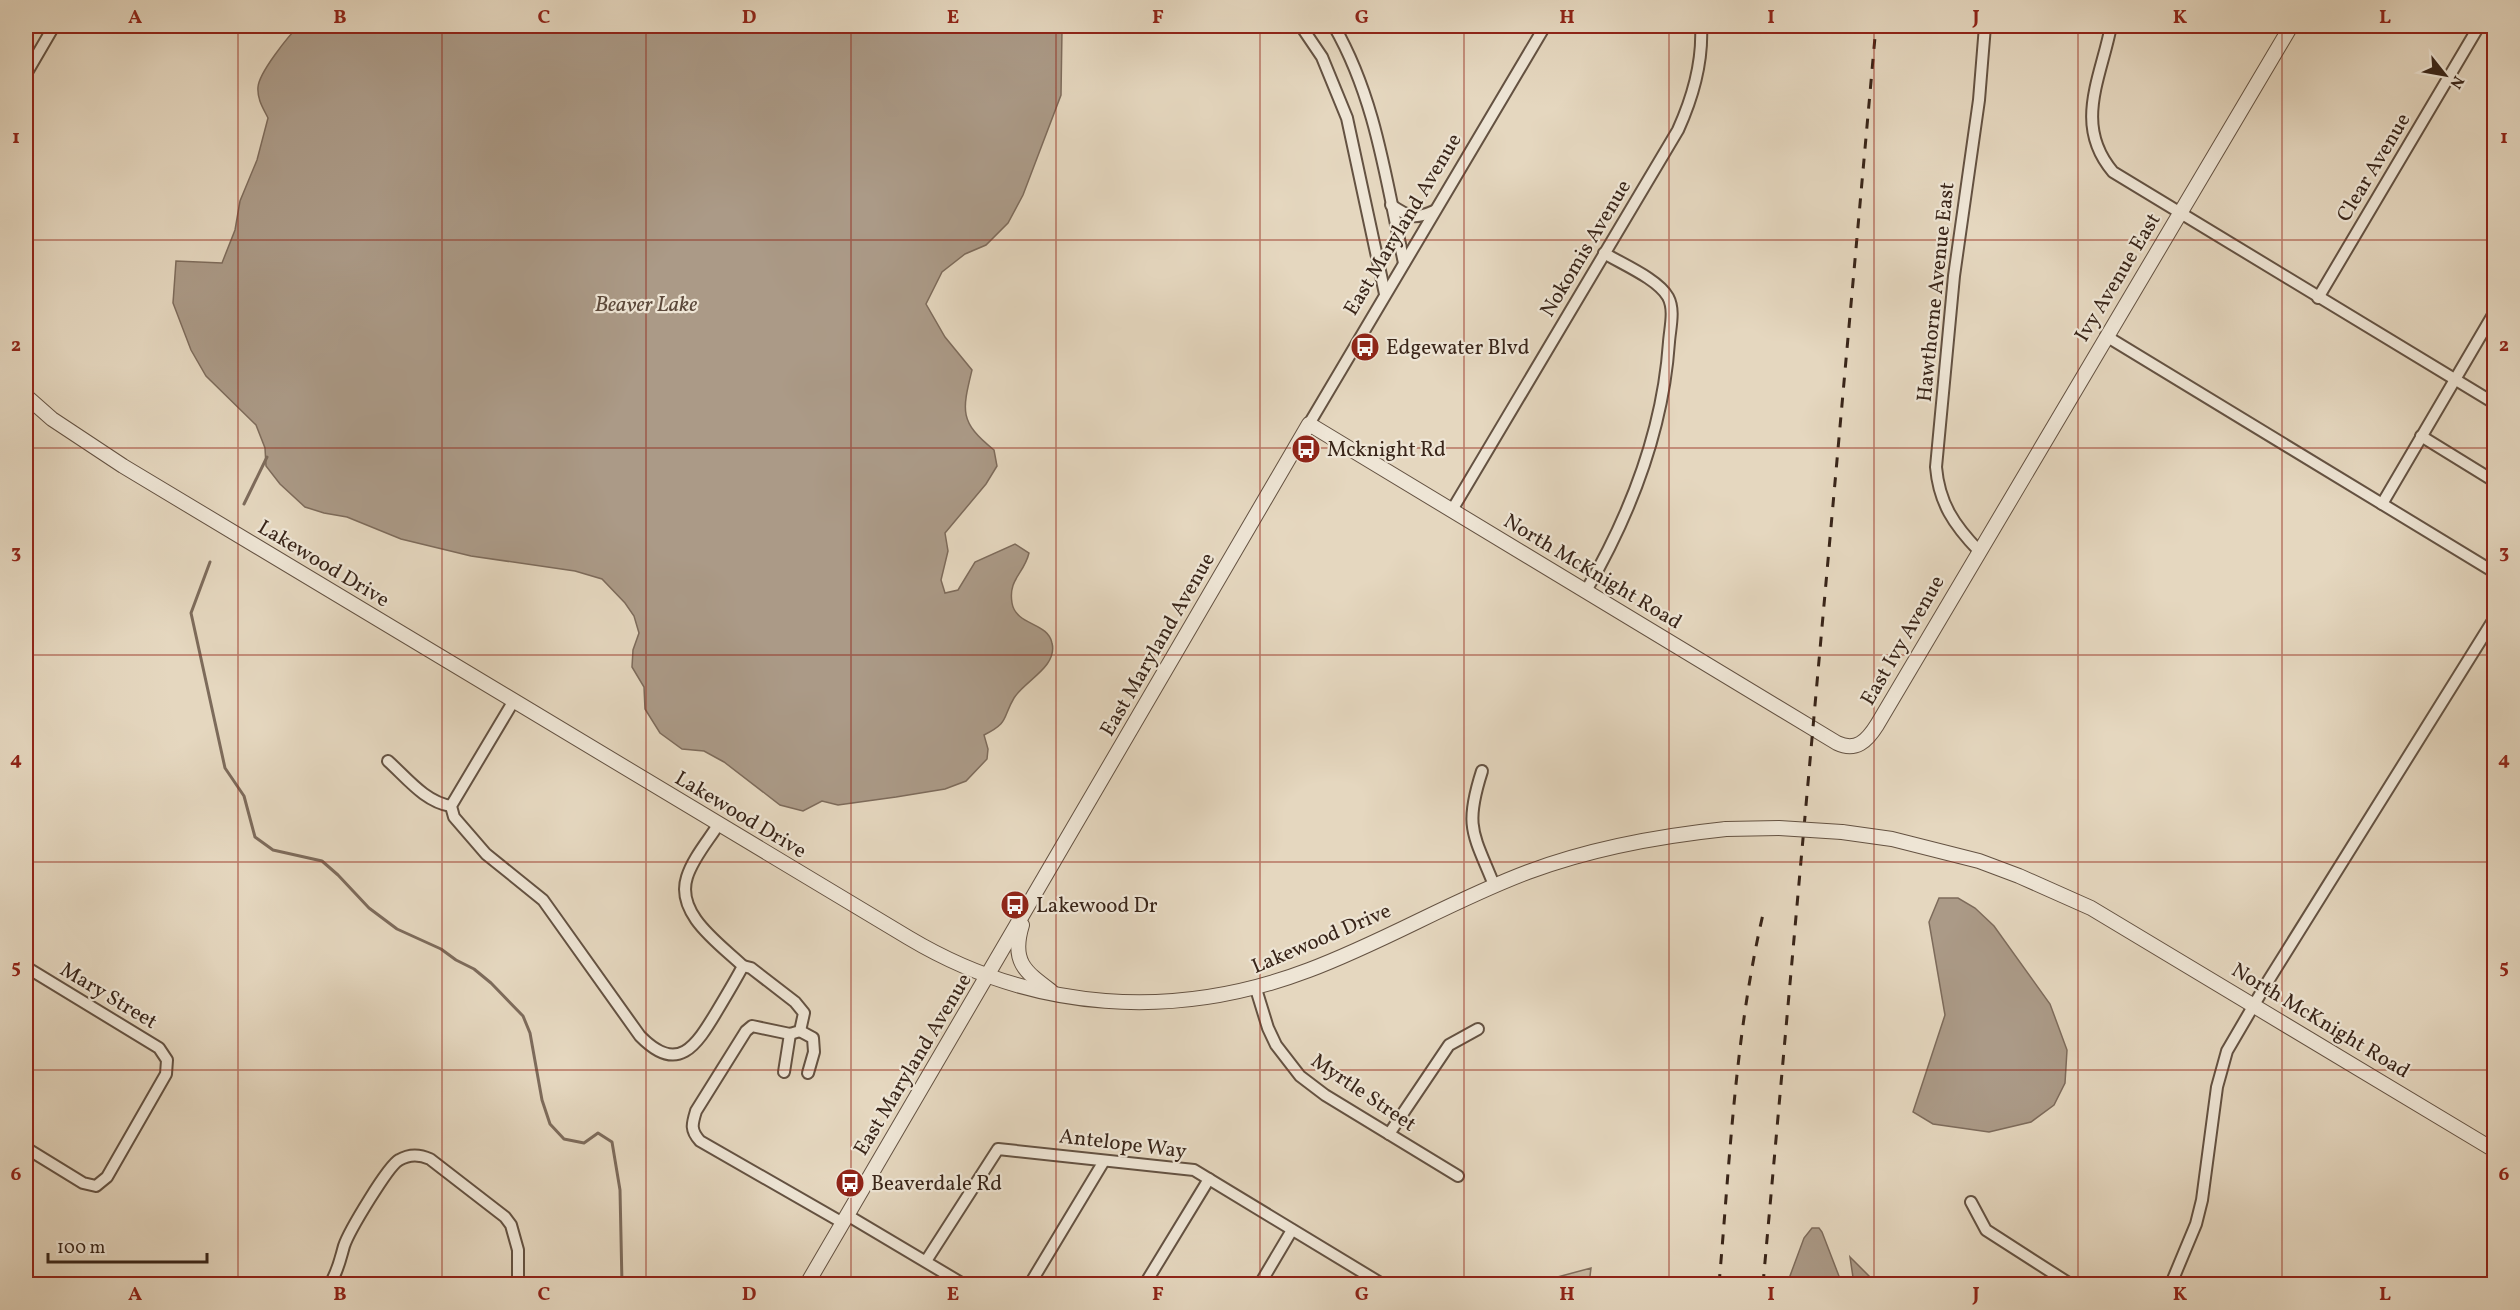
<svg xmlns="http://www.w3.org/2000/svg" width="2520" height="1310" font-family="Vollkorn,serif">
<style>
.green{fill:#c8b9a3;stroke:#806f5e;stroke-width:1.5}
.water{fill:#ab9a87;stroke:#7d6b5b;stroke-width:1.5}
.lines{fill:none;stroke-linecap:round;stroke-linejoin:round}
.stream{stroke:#7d6b5b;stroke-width:3}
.minor-casing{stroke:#645242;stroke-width:14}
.tertiary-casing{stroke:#645242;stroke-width:16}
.minor{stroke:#eee5d5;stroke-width:10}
.tertiary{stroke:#eee5d5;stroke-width:14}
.rail{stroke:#392519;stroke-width:3;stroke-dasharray:10 10;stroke-linecap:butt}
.tertiary-bridge-casing{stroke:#645242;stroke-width:16;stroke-linecap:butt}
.tertiary-bridge{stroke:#eee5d5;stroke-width:14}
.grid{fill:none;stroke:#8f2418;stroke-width:1.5;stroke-opacity:0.55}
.labels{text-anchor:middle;stroke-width:4.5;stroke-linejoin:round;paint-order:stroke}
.street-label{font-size:21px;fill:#392519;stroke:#eee5d5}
.poi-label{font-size:21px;fill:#392519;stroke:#eee5d5;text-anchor:start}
.water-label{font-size:22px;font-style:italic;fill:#5b483a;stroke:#eee5d5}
.neatline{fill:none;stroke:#8f2418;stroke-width:2}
.grid-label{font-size:20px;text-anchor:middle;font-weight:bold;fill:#8f2418}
</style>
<rect width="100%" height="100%" fill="#e5d7bf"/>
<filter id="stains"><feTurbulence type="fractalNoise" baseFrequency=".00333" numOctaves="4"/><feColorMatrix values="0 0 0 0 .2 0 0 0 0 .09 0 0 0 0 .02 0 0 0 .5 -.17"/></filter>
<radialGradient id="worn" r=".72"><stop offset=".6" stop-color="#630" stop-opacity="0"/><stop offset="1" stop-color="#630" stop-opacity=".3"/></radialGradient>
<path class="green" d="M 1591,1268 L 1589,1284 L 1536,1284 L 1539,1282 Z"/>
<g class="water">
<path d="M 299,26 L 1060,26 L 1062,30 L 1061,95 L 1023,195 L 1008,223 L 986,245 L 965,254 L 942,272 L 926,304 L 945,337 L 972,370 C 962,411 959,422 994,450 L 997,466 L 986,484 L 945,533 L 948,551 L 941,580 L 945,593 L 958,590 L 975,562 L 1015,544 L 1029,553 C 1024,574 1008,579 1012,603 C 1016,626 1048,622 1052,643 C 1058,667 1024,681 1014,698 C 1002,718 1010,722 984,735 L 988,749 L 987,759 L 966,781 L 945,789 L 896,797 L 838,805 L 822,801 L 803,811 L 780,805 L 724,762 L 704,751 L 682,749 L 660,733 L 645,709 L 644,687 L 632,667 L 633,650 L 639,633 L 634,616 L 625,603 L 602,579 L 575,571 L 471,556 L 401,539 L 347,517 L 324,513 L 305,507 L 280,484 L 266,466 L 265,448 L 256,425 L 206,376 L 191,350 L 173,303 L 176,261 L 222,263 L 235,230 L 240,201 L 257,160 L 268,118 C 263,108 257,99 258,87 C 259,73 288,36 299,26 Z"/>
<path d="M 1939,898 L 1958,898 L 1975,908 L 1994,926 L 2050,1004 L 2067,1050 L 2065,1083 L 2054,1105 L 2031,1122 L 1989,1132 L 1933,1124 L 1913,1112 L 1945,1015 L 1929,922 Z"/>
<path d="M 1812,1228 L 1819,1228 L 1822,1232 L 1842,1284 L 1787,1284 L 1804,1238 Z"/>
<path d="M 1850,1257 L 1877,1284 L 1854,1284 Z"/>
</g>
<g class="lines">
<g class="stream">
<path d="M 244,504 L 267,457"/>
<path d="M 210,562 L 191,613 L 225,768 L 244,796 L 255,837 L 273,850 L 322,861 L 338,875 L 369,908 L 397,929 L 441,949 L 456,960 L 474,969 L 491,983 L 523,1016 L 530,1033 L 542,1100 L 550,1124 L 564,1139 L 584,1143 L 598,1133 L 612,1142 L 620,1190 L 622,1284"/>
</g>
<g class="minor-casing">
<g id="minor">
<path d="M 1301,26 L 1322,57 L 1347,118 L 1385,294"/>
<path d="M 1334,26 C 1376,99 1386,181 1404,263"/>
<path d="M 2111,26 C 2101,78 2073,125 2113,172 L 2494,403"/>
<path d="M 26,74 L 54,26"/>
<path d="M 1391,205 C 1409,217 1414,220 1434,211"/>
<path d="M 2318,298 L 2479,26"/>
<path d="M 2106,336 L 2494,572"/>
<path d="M 1309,424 L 1545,26"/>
<path d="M 2421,436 L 2494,481"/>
<path d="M 2382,504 L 2494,313"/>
<path d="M 1452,510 L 1678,130 C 1693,97 1703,63 1701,26"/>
<path d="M 1979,551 C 1954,525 1939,503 1936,467 L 1954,276 L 1979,100 L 1985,26"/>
<path d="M 1586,591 C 1630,515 1663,431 1669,342 C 1670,328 1675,310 1668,297 C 1658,279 1622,264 1604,253"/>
<path d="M 513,702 L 451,806 L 454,817 L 486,854 L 543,900 L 640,1036 C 678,1075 696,1046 717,1011 C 726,996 735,981 743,966 C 720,944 675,914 687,877 C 693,858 708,841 718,825"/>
<path d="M 388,761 C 407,778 425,802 451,806"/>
<path d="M 1482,771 C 1464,827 1473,833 1494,885"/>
<path d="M 743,966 L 751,968 L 795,1002 L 804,1013 L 800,1031 L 790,1034 L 752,1026 L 746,1031 L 696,1111 C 692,1124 690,1130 700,1141 L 843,1223"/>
<path d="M 26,967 L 159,1048 L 167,1060 L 166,1074 L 107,1177 L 96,1186 L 83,1183 L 26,1148"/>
<path d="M 1256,989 L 1268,1028 L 1276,1045 L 1300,1076 L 1325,1095 L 1458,1176"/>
<path d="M 800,1031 L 813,1038 L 814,1052 L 808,1073"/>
<path d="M 784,1072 L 790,1034"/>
<path d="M 1389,1134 L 1449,1045 L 1478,1029"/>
<path d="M 1971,1202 L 1986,1230 L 2070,1284"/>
<path d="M 847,1215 L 963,1284"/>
<path d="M 926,1261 L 998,1149 L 1194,1170 L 1382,1284"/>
<path d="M 330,1284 C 338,1271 340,1260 344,1246 C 349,1231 388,1166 399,1160 C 409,1154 419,1154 430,1159 L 505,1217 L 511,1225 L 518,1250 L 518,1284"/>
<path d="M 1030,1284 L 1104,1161"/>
<path d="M 1145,1284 L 1209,1179"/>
<path d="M 1260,1284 L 1292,1230"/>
<path d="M 2171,1284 L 2196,1224 L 2202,1200 L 2217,1087 L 2227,1051 L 2265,986 L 2494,619"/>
</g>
</g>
<g class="tertiary-casing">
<g id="tertiary">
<path d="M 26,396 L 52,419 L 123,466 L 909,938 C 1033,1012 1175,1021 1309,970 C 1384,942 1453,900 1528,872 C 1592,848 1659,836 1726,829"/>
<path d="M 1842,832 L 1892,839 L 1979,861 L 2019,876 L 2091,908 L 2494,1150"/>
<path d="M 1022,925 C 1011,961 1024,971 1051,991"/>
<path d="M 807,1284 L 1309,424 L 1837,743 C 1856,752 1867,741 1877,725 L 2291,26"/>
</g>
</g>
<use href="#minor" class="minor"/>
<use href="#tertiary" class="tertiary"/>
<g class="rail">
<path d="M 1719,1284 C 1730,1160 1735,1032 1764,910"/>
<path d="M 1763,1284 L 1876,26"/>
</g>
<g class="tertiary-bridge-casing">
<path id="tertiary-bridge" d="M 1726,829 L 1779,828 L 1842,832"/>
</g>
<use href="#tertiary-bridge" class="tertiary-bridge"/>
</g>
<path class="grid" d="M 238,26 L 238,1284M 442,26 L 442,1284M 646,26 L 646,1284M 851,26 L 851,1284M 1056,26 L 1056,1284M 1260,26 L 1260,1284M 1464,26 L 1464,1284M 1669,26 L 1669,1284M 1874,26 L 1874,1284M 2078,26 L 2078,1284M 2282,26 L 2282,1284M 26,240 L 2494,240M 26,448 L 2494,448M 26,655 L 2494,655M 26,862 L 2494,862M 26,1070 L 2494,1070"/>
<defs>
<g id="bus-disc" transform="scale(1.5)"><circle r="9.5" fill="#8f2418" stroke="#eee5d5"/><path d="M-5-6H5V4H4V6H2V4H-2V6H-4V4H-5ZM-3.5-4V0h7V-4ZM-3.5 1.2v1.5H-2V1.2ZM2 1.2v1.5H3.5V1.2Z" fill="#fff"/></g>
</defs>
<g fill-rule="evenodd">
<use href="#bus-disc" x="1365" y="347"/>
<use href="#bus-disc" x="1306" y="449"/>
<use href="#bus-disc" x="1015" y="905"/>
<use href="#bus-disc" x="850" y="1183"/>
</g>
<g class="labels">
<g class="street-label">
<text transform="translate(2373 167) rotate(-59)" y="7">Clear Avenue</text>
<text transform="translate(1402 224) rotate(-59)" y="7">East Maryland Avenue</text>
<text transform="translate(1585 248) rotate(-59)" y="7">Nokomis Avenue</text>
<text transform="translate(2117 277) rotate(-59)" y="7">Ivy Avenue East</text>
<text transform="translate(1935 292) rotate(-84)" y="7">Hawthorne Avenue East</text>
<text transform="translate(324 563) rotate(31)" y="7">Lakewood Drive</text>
<text transform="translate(1593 571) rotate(31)" y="7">North McKnight Road</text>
<text transform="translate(1902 640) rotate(-60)" y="7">East Ivy Avenue</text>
<text transform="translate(1157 644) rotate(-60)" y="7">East Maryland Avenue</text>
<text transform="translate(741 814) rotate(31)" y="7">Lakewood Drive</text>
<text transform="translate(1321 938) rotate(-23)" y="7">Lakewood Drive</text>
<text transform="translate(109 995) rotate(31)" y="7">Mary Street</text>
<text transform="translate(2321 1020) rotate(31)" y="7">North McKnight Road</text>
<text transform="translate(912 1064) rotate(-59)" y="7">East Maryland Avenue</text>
<text transform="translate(1364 1092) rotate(34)" y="7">Myrtle Street</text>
<text transform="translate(1123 1143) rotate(7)" y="7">Antelope Way</text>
</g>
<g class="poi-label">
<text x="1386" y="354">Edgewater Blvd</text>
<text x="1327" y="456">Mcknight Rd</text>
<text x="1036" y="912">Lakewood Dr</text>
<text x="871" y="1190">Beaverdale Rd</text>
</g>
<g class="water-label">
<text x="646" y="311">Beaver Lake</text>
</g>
</g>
<rect width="2520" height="1310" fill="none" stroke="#e5d7bf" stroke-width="66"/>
<g transform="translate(2445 75) rotate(121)" stroke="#eee5d5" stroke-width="4.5" paint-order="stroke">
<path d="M0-4.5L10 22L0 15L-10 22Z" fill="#392519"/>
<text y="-9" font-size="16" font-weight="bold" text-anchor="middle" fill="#392519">N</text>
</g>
<path d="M48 1253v9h159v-9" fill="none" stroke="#392519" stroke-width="3"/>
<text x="57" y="1253" font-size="18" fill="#392519" stroke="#eee5d5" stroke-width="4.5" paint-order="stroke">100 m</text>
<rect x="33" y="33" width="2454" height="1244" class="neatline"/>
<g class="grid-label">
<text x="135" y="23">A</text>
<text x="340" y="23">B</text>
<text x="544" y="23">C</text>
<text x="749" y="23">D</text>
<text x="953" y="23">E</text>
<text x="1158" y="23">F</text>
<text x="1362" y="23">G</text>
<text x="1567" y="23">H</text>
<text x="1771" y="23">I</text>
<text x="1976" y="23">J</text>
<text x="2180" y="23">K</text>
<text x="2385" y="23">L</text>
<text x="16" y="143">1</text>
<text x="2504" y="143">1</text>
<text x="16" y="351">2</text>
<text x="2504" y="351">2</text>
<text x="16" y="558">3</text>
<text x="2504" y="558">3</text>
<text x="16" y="765">4</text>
<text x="2504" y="765">4</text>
<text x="16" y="973">5</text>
<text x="2504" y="973">5</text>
<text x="16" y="1180">6</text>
<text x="2504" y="1180">6</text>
<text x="135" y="1300">A</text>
<text x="340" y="1300">B</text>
<text x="544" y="1300">C</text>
<text x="749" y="1300">D</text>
<text x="953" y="1300">E</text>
<text x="1158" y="1300">F</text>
<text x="1362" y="1300">G</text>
<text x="1567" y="1300">H</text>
<text x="1771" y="1300">I</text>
<text x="1976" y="1300">J</text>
<text x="2180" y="1300">K</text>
<text x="2385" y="1300">L</text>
</g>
<rect width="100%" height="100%" filter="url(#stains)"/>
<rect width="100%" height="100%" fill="url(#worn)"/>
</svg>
